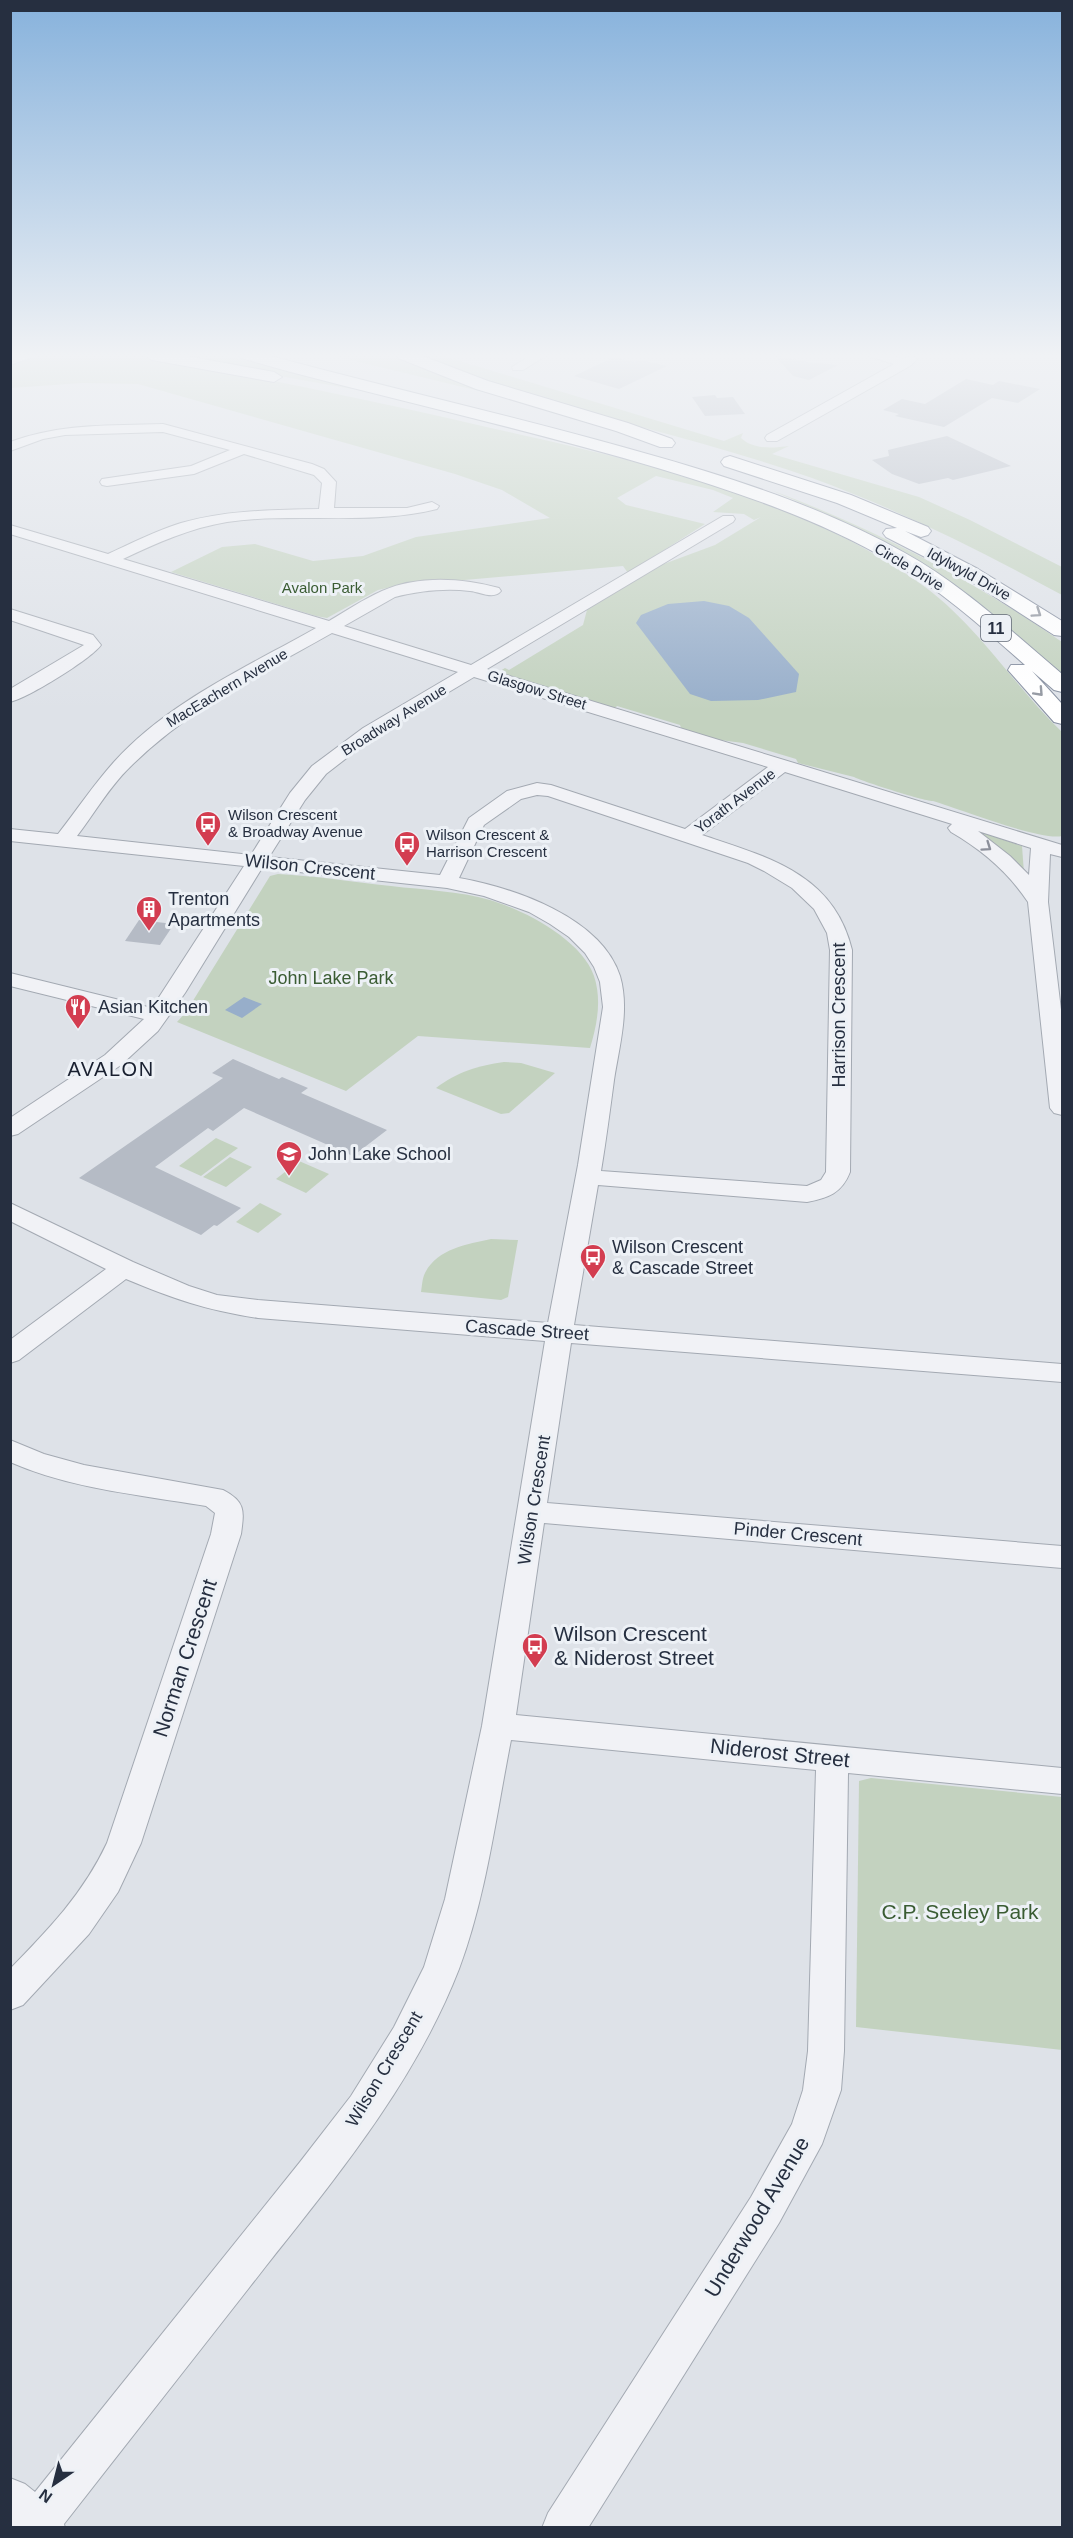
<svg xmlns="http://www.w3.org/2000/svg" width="1073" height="2538" font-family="Helvetica,sans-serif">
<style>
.green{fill:#c3d2bf}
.water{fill:#97aeca}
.building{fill:#b5bbc5}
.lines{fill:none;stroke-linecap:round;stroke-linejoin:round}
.minor-casing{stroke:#a3a9b2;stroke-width:2}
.major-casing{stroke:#9da6b4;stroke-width:2}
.highway-casing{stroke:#858e9f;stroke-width:2}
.minor{fill:#f1f2f6;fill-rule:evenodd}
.major{fill:#fff;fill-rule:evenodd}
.highway{fill:#fff;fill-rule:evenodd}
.oneway{stroke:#9297a0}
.oneway2{stroke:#8c909b}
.labels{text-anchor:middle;stroke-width:6;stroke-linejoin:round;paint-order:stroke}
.far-street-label{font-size:15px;fill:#262f40;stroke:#edf1f6}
.far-park-label{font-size:15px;fill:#3a5c33;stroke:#edf1f6}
.far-poi-label{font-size:15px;fill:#262f40;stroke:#edf1f6;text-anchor:start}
.shield{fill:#edf1f6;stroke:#626977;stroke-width:1.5}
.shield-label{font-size:16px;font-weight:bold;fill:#262f40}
.street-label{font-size:18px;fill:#262f40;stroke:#edf1f6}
.poi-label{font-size:18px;fill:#262f40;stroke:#edf1f6;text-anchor:start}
.park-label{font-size:18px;fill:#3a5c33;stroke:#edf1f6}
.neighbourhood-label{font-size:20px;letter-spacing:1.5px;fill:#192030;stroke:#edf1f6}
.near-poi-label{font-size:21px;fill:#262f40;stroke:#edf1f6;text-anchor:start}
.near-street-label{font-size:21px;fill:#262f40;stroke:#edf1f6}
.near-park-label{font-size:21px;fill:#3a5c33;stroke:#edf1f6}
</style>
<rect width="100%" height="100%" fill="#dee2e8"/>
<g class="green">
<path d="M 41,355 C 74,355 109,351 142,356 C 168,359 194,366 220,371 C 298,385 375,402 452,419 C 611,456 781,486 918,582 C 976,622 1012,684 1062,732 L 1062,836 C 1040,841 960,809 933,801 C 927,802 858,780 854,777 L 798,763 L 796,759 L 743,743 L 720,740 L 682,730 L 680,725 L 617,706 L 615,708 L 501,673 L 500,671 L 505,668 L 509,670 L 583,625 L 587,610 L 661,565 L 715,545 L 761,517 L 754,520 L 744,514 L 713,512 L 733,498 L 713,490 L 656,476 L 617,498 L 626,505 L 705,524 L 628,573 L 623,566 L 396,586 L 378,590 L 327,618 L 316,616 L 171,572 L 222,547 L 255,544 L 313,561 L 363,556 L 416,537 L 550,518 L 502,490 L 455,474 L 138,384 L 82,383 L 11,388 L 11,366 Z"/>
<path d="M 161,355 L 224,355 L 358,390 Z"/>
<path d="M 330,355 L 391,355 L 497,395 L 496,395 Z"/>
<path d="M 417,355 L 440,355 L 724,441 L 743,433 L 741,438 C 754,450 773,448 789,446 L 772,454 L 919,497 L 970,520 L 1062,567 L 1062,595 C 981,551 900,510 812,478 C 713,443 611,421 511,390 C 479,380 448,367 417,355 Z"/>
<path d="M 771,490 C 875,529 971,579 1062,642 L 1062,673 C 1015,634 968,590 915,558 C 869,531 819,511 771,490 Z"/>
<path d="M 971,829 L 1022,846 L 1024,873 Z"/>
<path d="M 278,874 C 316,876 353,882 391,886 C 424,890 459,891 490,900 C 524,910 582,940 594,976 C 602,1000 597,1025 590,1048 L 418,1036 L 346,1091 L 177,1022 L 186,1012 L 270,876 Z"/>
<path d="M 504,1062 L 521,1063 L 555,1073 L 509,1113 L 501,1114 L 436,1088 C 457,1072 477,1066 504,1062 Z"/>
<path d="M 216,1138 L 238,1148 L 201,1176 L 179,1166 Z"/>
<path d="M 230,1157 L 252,1167 L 226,1187 L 203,1177 Z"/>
<path d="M 299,1161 L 329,1174 L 306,1193 L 276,1179 Z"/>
<path d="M 260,1203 L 282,1214 L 258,1233 L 236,1222 Z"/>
<path d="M 491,1239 L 518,1240 L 508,1297 L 501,1300 L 421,1292 C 422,1287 422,1279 425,1273 C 437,1249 467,1244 491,1239 Z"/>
<path d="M 871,1778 L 1062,1797 L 1062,2050 L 856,2027 L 859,1781 Z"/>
</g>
<g class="water">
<path d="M 704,601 L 729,606 L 749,618 L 799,674 L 796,692 L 758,700 L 711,701 L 690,694 L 636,623 L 641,615 L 668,604 Z"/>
<path d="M 244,997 L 262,1004 L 242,1018 L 225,1010 Z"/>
</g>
<g class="building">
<path d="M 774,355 L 807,362 L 838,365 L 809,380 L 793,376 Z"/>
<path d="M 614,357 L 635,362 L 640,360 L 667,366 L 619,389 L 574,376 Z"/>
<path d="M 966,379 L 993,385 L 999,381 L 1040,389 L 1018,403 L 992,398 L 944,427 L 895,416 L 899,414 L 883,410 L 902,399 L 925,404 Z"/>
<path d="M 715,395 L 717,398 L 733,397 L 745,414 L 705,416 L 692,397 Z"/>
<path d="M 947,436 L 1011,466 L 953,480 L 948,478 L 919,484 L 892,474 L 872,460 L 889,456 L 888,450 Z"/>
<path d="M 139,920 L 174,924 L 160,945 L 125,941 Z"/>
<path d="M 233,1059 L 279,1079 L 282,1077 L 308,1088 L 301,1093 L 387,1130 L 353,1156 L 244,1108 L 213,1131 L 208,1128 L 155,1167 L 241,1208 L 217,1226 L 214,1225 L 201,1235 L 79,1178 L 223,1078 L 212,1073 Z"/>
</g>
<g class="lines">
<g class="minor-casing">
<g id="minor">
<path d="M 531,355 L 547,355 L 523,370 L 513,370 L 512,367 Z"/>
<path d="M 865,355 L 889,355 L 903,359 L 912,355 L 917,359 L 910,366 L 777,441 L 767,441 L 765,438 L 767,435 L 894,364 Z"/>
<path d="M 163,424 L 312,464 L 324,469 L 336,482 L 334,508 L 407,508 L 432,502 L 439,506 L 437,509 C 369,526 296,512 227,522 C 190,528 157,543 123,559 L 329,621 C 346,611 364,599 382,591 C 418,575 462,578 499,588 L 501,591 C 494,600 480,592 470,591 C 445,588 419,591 395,597 L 344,626 L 471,665 L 723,516 L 733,516 L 735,519 L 733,522 L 487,669 L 1062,845 L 1062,857 L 1050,854 L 1048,902 L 1062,1018 L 1062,1115 L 1054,1113 L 1050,1108 L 1028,902 C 1008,872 982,850 951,832 L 948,828 L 952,824 L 785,772 L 702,835 C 768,857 834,874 852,950 L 850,1172 C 842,1193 828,1198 807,1202 L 598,1185 L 574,1325 L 1062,1364 L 1062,1382 L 571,1343 L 547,1503 L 1062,1546 L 1062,1568 L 544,1523 L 516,1715 L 1062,1768 L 1062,1794 L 848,1773 L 844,2051 L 841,2090 L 822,2144 L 779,2223 L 588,2528 L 542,2528 L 548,2513 L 751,2197 L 792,2124 L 803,2090 L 808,2051 L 816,1770 L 511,1740 C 496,1816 486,1897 459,1969 C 416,2080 339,2174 266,2266 C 199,2352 131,2438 64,2524 L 65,2528 L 10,2528 L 10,2478 L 25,2484 L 35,2492 L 300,2162 L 351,2096 L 394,2027 L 424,1967 L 445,1899 L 482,1726 L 545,1341 L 258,1318 C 206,1310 174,1299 126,1279 L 19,1360 L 10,1363 L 10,1340 L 106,1269 L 10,1221 L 10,1203 L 133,1262 L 189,1286 L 217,1295 L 258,1300 L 548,1323 L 578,1165 L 603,1007 L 600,982 L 594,967 L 585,953 L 569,937 L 550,924 L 529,912 L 484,896 L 447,888 L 262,868 L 185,993 L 158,1031 L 121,1065 L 18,1134 L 10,1136 L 10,1118 L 105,1055 L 144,1019 L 10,986 L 10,973 L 152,1008 L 244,866 L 10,841 L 10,829 L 58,834 C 77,810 94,784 114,762 C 168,702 247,667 316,628 L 10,534 L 10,525 L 108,554 C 132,543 155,531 181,523 C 226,510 272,510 319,509 L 322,483 L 314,475 L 244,454 L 194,474 L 107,486 L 102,485 L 100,482 L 102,479 L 191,466 L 230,450 L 163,432 L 65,435 L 43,439 L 10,451 L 10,442 C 63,423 108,426 163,424 ZM 332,633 L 458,672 L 363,728 L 312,766 L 290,793 L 251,855 L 77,836 C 94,814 109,787 130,767 C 188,709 261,673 332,633 ZM 474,677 L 768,767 L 685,829 L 551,785 L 537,783 L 507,791 L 469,818 L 440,875 L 269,857 L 305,800 L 326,774 L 375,736 ZM 537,795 L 548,796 L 748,863 L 764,871 L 792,888 L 814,909 L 827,933 L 830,950 L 826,1172 L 821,1180 L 807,1186 L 601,1171 C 606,1141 610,1110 614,1080 C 619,1047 630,1010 620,976 C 601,917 514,888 459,878 L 484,825 L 521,799 ZM 978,831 L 1031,848 L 1029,875 L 1010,856 Z"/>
<path d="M 10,609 L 93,635 L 101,645 C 91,659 28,698 10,702 L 10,689 L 84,645 L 10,620 Z"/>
<path d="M 10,1440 L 44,1454 L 84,1465 L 223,1490 C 246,1502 244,1511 241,1534 L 141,1843 L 118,1892 L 89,1934 L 23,2005 L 10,2010 L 10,1969 C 49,1929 83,1894 107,1843 L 211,1534 L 215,1513 L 206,1506 C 140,1495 72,1489 10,1462 Z"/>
</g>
</g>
<g class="major-casing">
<path id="major" d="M 10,355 L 32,355 L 30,358 L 10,365 Z"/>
</g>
<g class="highway-casing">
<g id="highway">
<path d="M 144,355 L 181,355 L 274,372 L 282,377 L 274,382 L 152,360 Z"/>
<path d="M 239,355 L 267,355 C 392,389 519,417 644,453 C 733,478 823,507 905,553 C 963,585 1012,632 1062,674 L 1062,692 L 1054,690 L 1032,671 L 1062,704 L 1062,724 L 1054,722 L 1008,670 L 1011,665 L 1025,665 C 983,628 941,590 892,562 C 820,520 740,493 661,469 C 537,432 412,404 287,371 L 241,358 Z"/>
<path d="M 396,355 L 420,355 L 488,381 L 628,423 L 672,439 L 675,443 L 672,447 L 660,447 L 616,431 L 476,389 L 398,358 Z"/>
<path d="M 730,456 L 851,495 L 928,527 L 931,531 L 928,535 L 921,537 L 905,531 L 978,569 L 1062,621 L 1062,636 L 1054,635 L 964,577 L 886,537 L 883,533 L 886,529 L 897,528 L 837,503 L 724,466 L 721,462 L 724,458 Z"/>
</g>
</g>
<use href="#minor" class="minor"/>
<use href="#major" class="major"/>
<use href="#highway" class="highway"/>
</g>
<defs><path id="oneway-chevron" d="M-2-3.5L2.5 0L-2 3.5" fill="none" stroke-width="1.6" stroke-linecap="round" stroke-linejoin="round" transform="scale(1.5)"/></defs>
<g class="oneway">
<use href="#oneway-chevron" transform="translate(1037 613) rotate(34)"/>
<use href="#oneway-chevron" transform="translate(1039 692) rotate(47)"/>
</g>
<use class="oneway2" href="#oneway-chevron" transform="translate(987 847) rotate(35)"/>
<linearGradient id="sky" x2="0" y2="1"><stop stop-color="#87b2dc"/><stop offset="0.5" stop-color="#f0f2f5"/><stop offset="1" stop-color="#f0f2f5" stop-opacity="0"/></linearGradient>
<rect width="1073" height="711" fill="url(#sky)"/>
<defs>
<g id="bus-pin" transform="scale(1.35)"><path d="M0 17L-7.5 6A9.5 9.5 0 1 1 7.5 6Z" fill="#d33d50" stroke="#edf1f6"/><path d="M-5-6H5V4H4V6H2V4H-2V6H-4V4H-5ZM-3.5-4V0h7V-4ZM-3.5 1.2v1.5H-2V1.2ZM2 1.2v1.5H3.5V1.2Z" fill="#fff"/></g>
<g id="building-pin" transform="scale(1.35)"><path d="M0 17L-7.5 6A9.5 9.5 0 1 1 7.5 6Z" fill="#d33d50" stroke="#edf1f6"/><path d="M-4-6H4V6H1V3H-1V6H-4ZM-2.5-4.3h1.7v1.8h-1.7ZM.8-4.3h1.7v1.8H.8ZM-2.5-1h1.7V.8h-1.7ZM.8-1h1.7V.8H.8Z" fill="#fff"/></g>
<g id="restaurant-pin" transform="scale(1.35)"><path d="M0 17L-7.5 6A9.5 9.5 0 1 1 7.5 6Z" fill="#d33d50" stroke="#edf1f6"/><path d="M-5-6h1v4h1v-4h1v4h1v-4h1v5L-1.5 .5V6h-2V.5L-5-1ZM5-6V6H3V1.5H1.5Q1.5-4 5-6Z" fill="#fff"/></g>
<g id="school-pin" transform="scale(1.35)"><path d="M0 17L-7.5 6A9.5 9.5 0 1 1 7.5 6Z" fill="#d33d50" stroke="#edf1f6"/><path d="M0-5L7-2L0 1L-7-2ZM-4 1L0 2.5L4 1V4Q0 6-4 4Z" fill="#fff"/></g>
</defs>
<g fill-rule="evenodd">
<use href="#bus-pin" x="208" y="824"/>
<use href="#bus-pin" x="407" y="844"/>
<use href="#building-pin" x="149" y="909"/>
<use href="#restaurant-pin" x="78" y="1007"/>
<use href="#school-pin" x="289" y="1154"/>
<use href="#bus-pin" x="593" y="1257"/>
<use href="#bus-pin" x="535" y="1646"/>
</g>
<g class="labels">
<g class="far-street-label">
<text transform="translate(909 567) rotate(31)" y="5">Circle Drive</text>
<text transform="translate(969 574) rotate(29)" y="5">Idylwyld Drive</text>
<text transform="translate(227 688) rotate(-31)" y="5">MacEachern Avenue</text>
<text transform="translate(537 690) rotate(17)" y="5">Glasgow Street</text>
<text transform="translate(394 720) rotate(-32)" y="5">Broadway Avenue</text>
<text transform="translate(735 801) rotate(-37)" y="5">Yorath Avenue</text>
</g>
<g class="far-park-label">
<text x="322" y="593">Avalon Park</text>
</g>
<g class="far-poi-label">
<text x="228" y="820">Wilson Crescent<tspan x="228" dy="17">&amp; Broadway Avenue</tspan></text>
<text x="426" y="840">Wilson Crescent &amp;<tspan x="426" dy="17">Harrison Crescent</tspan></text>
</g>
<rect class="shield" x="981" y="615" width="30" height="26" rx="4.5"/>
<g class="shield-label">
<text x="996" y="634">11</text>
</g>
<g class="street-label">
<text transform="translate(310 867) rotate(6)" y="6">Wilson Crescent</text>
<text transform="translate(839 1015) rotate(-90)" y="6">Harrison Crescent</text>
<text transform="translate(527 1330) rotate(4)" y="6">Cascade Street</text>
<text transform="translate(534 1500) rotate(-81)" y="6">Wilson Crescent</text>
<text transform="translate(798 1534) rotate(5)" y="6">Pinder Crescent</text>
<text transform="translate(384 2069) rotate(-59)" y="6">Wilson Crescent</text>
</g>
<g class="poi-label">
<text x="168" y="905">Trenton<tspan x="168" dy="21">Apartments</tspan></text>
<text x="98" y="1013">Asian Kitchen</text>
<text x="308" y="1160">John Lake School</text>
<text x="612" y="1253">Wilson Crescent<tspan x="612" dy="21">&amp; Cascade Street</tspan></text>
</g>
<g class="park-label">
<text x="331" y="984">John Lake Park</text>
</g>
<g class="neighbourhood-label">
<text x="111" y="1076">AVALON</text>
</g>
<g class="near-poi-label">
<text x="554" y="1641">Wilson Crescent<tspan x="554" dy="24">&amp; Niderost Street</tspan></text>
</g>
<g class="near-street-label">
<text transform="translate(185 1658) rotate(-72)" y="7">Norman Crescent</text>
<text transform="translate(780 1753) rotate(6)" y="7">Niderost Street</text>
<text transform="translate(757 2217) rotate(-59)" y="7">Underwood Avenue</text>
</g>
<g class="near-park-label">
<text x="960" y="1919">C.P. Seeley Park</text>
</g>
</g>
<rect width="1073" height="2538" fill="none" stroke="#262f40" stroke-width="24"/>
<g transform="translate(54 2484) rotate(215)" stroke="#edf1f6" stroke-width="4.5" paint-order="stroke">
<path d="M0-4.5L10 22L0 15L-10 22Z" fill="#262f40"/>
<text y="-9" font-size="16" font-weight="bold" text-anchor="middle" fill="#262f40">N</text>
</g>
</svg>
